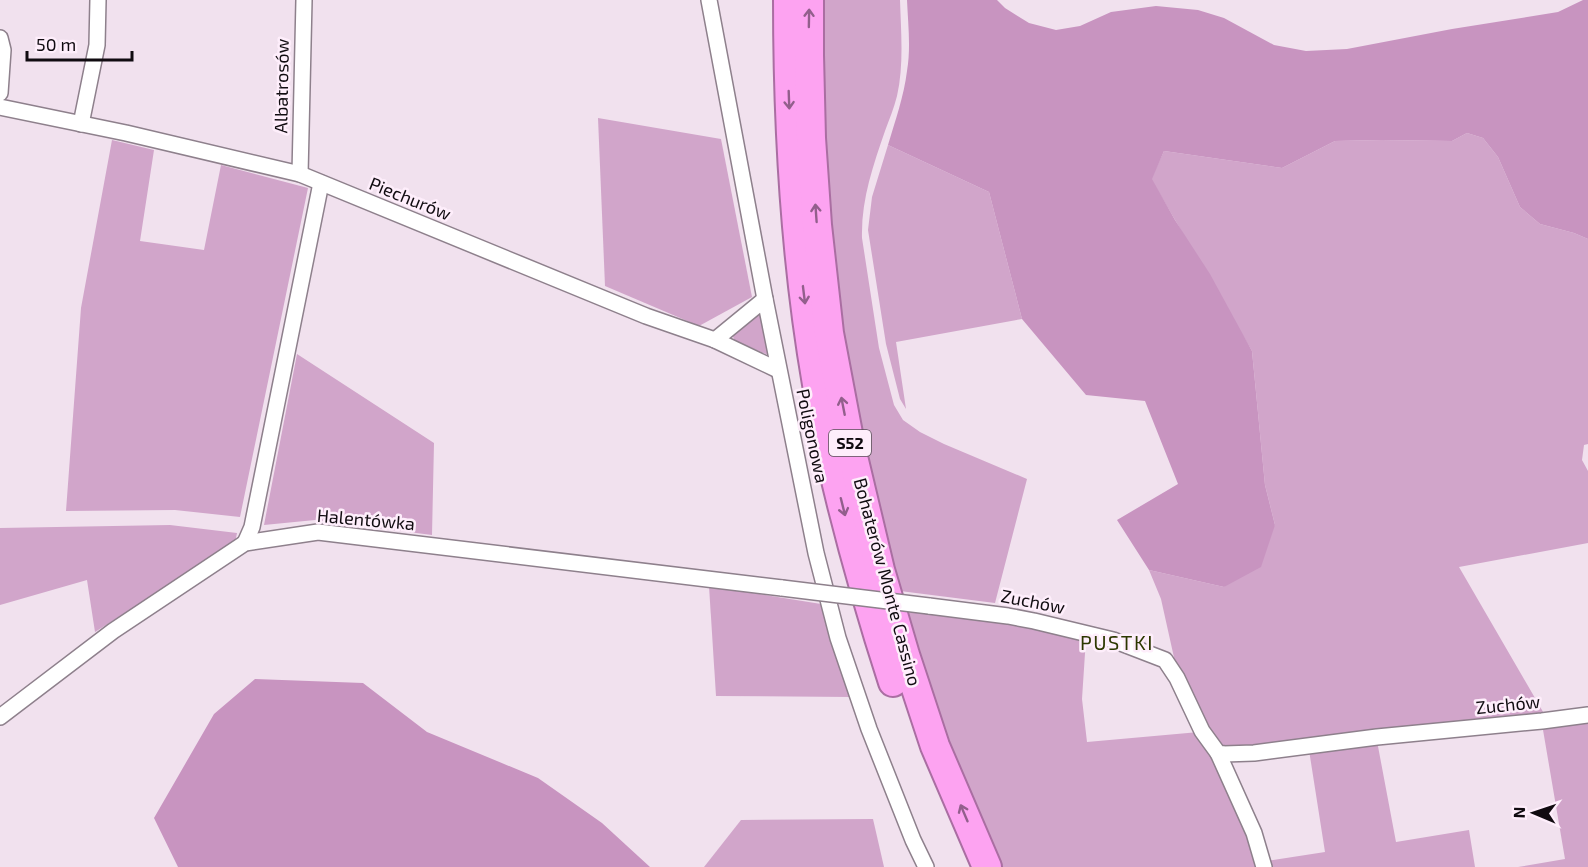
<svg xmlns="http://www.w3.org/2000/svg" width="1588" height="867" font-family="'Exo 2',sans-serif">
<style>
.green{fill:#d1a5ca}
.forest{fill:#c894c0}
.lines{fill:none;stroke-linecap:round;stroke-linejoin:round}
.street-casing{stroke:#8e808c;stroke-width:18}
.highway-casing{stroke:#aa6ea2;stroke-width:32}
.street{stroke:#fff;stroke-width:15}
.highway{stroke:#fda3f1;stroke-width:28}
.street-bridge-casing{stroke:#8e808c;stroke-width:18;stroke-linecap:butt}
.street-bridge{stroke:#fff;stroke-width:15}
.oneway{stroke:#925f8c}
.labels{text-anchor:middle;stroke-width:5;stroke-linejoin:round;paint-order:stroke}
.shield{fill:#feeefb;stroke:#574f56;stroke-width:1.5}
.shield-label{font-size:16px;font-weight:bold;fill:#100b10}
.street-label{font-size:18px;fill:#100b10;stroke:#feeefb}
.neighbourhood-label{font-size:20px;letter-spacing:1.5px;fill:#2c3800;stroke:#feeefb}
</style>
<rect width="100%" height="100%" fill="#f1e1ee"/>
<g class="green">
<path d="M 821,0 L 900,0 C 901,32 904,65 897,96 C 894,108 889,120 885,131 C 873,166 861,200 862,238 L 879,348 L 894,405 L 903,420 L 920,432 L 944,444 L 1027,479 L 995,603 L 900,591 C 877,503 856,416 842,326 C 826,218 824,109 821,0 Z"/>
<path d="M 598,118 L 721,139 L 752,297 L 699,326 L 605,286 Z"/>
<path d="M 1467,133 L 1483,138 L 1498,157 L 1520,207 L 1540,224 L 1574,233 L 1588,239 L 1588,444 L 1584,445 L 1582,460 L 1588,471 L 1588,543 L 1459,567 L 1546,717 L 1224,749 L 1207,730 L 1175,662 L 1161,599 L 1149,570 L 1224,587 L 1275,525 L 1265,485 L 1252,351 L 1151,179 L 1164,151 L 1282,168 L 1335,141 L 1382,140 L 1452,141 Z"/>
<path d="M 112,140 L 154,150 L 140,241 L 204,250 L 221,165 L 308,188 L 240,517 L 175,510 L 66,511 L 81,308 Z"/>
<path d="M 888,145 L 989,192 L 1022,319 L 896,342 L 906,409 L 900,399 L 886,344 L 868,230 L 872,197 Z"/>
<path d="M 758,315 L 762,316 L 769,354 L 768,355 L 734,340 L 733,336 Z"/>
<path d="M 297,354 L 434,443 L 432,535 L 315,520 L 264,525 Z"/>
<path d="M 170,525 L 237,533 L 235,543 L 95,632 L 87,580 L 0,605 L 0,528 Z"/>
<path d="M 709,586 L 821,604 L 851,697 L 716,696 Z"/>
<path d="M 907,612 L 1005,621 L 1086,638 L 1082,699 L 1087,742 L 1199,732 L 1214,756 L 1261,867 L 1003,867 L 953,750 L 927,679 Z"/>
<path d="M 1588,718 L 1588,867 L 1518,867 L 1565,859 L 1542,724 Z"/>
<path d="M 1377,741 L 1396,842 L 1469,830 L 1475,867 L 1267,867 L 1266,861 L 1325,852 L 1309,750 Z"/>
<path d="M 873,819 L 884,867 L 704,867 L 741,820 Z"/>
</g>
<g class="forest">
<path d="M 907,0 L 997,0 L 1005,8 L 1029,23 L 1056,30 L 1080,26 L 1111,12 L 1156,6 L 1198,10 L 1224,18 L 1274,45 L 1306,51 L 1347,49 L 1452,29 L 1558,12 L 1583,0 L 1588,0 L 1588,239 L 1574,233 L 1540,224 L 1520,207 L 1498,157 L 1483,138 L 1467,133 L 1452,141 L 1382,140 L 1335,141 L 1282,168 L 1164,151 L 1152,179 L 1175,220 L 1210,274 L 1252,351 L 1265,485 L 1275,525 L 1261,567 L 1224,587 L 1149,570 L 1117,520 L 1178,484 L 1145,401 L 1086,395 L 1022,319 L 989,192 L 888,145 C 895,121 904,96 907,71 C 911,48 908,23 907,0 Z"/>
<path d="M 255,679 L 363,683 L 427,732 L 538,778 L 602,823 L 650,867 L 178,867 L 154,818 L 214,714 Z"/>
</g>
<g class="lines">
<g class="street-casing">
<g id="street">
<path d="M 709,0 L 765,299 L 816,553 L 838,638 L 869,729 L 913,840 L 926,867"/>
<path d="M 0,38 L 3,50 L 0,93"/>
<path d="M 0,107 L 126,133 L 300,174 L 646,316 L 715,340 L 778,370"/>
<path d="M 81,124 L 97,45 L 98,0"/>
<path d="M 300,174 L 304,0"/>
<path d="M 715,340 L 765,299"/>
<path d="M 245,543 L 252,527 L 321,183"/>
<path d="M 929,606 L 1008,616 L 1034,621 L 1113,640 L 1165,660 L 1177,678 L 1202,731 L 1218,753 L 1224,754 L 1254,753 L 1377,737 L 1542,721 L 1588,715"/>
<path d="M 0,717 L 113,631 L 245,543 L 318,532 L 782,588"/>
<path d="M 1218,753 L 1254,833 L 1264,867"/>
</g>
</g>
<g class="highway-casing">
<g id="highway">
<path d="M 788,0 C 788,129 795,257 817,384 C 821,405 824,426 828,446 C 846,526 868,605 893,682"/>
<path d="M 809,0 L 809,55 L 811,138 L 817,225 L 829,333 L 850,444 L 880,570 L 905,655 L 935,746 L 987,867"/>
</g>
</g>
<use href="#street" class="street"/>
<use href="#highway" class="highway"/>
<g class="street-bridge-casing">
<path id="street-bridge" d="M 782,588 L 929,606"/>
</g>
<use href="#street-bridge" class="street-bridge"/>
</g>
<defs><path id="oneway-shaft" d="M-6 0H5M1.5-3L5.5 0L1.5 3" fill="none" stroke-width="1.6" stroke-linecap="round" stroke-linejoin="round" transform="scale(1.5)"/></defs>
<g class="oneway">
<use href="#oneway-shaft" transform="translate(809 18) rotate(-89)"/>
<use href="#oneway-shaft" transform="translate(789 100) rotate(88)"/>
<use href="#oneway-shaft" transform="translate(816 213) rotate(-94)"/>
<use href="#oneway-shaft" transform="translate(804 295) rotate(83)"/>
<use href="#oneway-shaft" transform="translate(843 406) rotate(-101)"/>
<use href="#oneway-shaft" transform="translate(843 507) rotate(76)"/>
<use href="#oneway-shaft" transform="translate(964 813) rotate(-113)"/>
</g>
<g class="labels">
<rect class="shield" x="829" y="430" width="42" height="26" rx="4.5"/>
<g class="shield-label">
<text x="850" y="449">S52</text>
</g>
<g class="street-label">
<text transform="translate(282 86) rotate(-89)" y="6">Albatrosów</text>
<text transform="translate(410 199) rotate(22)" y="6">Piechurów</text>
<text transform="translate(812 436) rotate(78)" y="6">Poligonowa</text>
<text transform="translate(366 520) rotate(5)" y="6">Halentówka</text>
<text transform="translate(887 582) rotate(75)" y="6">Bohaterów Monte Cassino</text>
<text transform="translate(1033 602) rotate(11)" y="6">Zuchów</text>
<text transform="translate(1508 705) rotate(-6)" y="6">Zuchów</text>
</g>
<g class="neighbourhood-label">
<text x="1117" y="650">PUSTKI</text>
</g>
</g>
<g transform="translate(1534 813) rotate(272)" stroke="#feeefb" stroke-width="4.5" paint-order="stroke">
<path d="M0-4.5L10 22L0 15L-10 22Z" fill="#100b10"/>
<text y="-9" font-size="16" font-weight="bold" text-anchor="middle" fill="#100b10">N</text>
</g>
<path d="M27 51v9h105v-9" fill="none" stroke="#100b10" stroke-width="3"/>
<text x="36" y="51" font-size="18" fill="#100b10" stroke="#feeefb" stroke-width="4.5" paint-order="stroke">50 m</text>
</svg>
